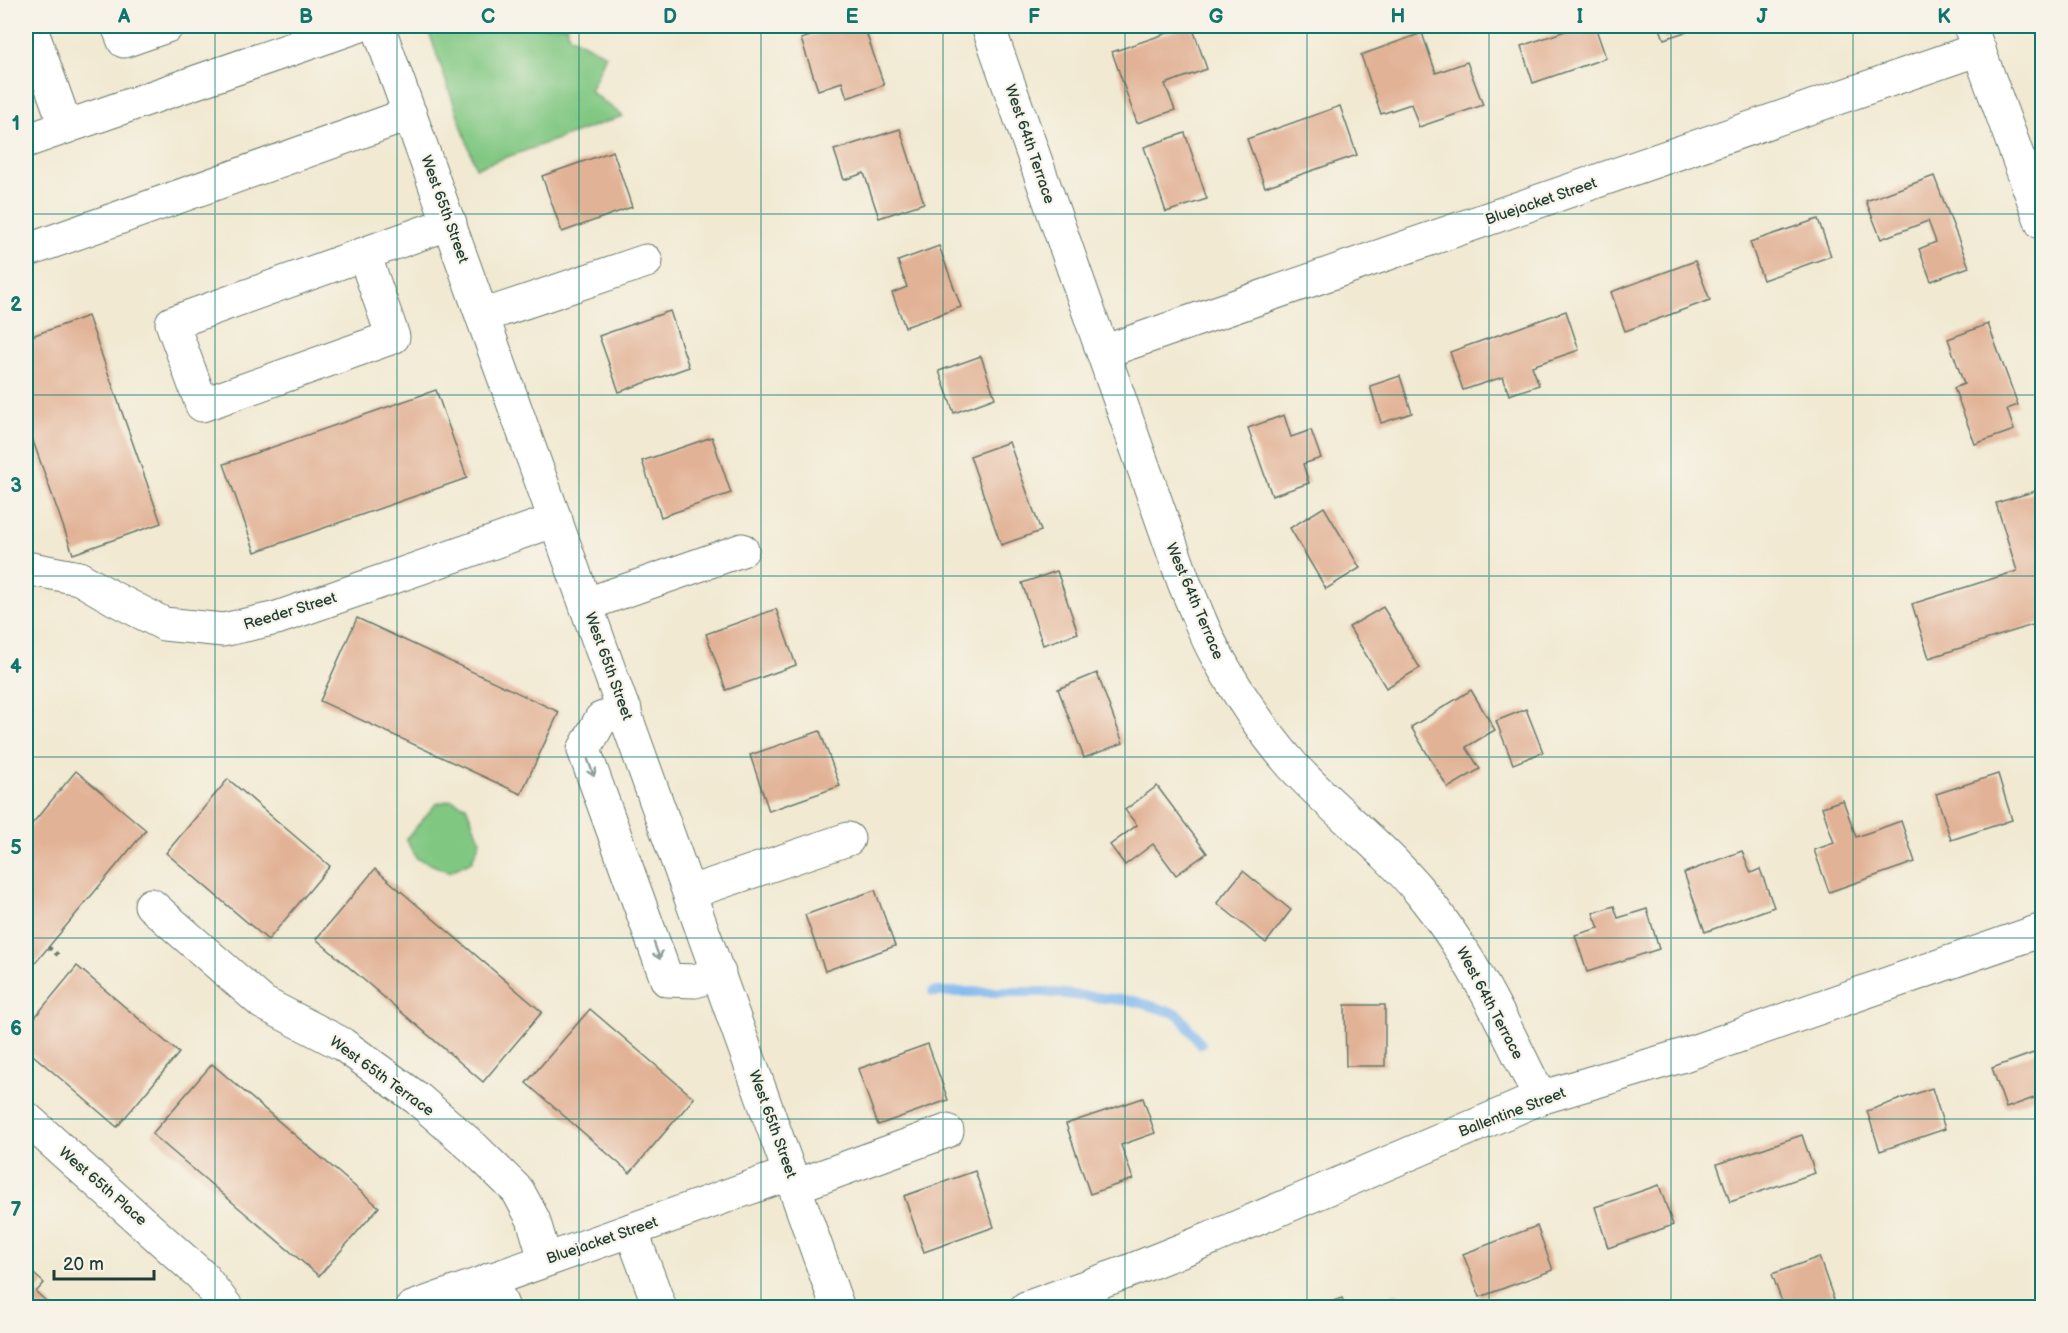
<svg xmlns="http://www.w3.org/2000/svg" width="2068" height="1333" font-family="'Balsamiq Sans',sans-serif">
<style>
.green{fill:#80c782;stroke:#50825b;stroke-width:1.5}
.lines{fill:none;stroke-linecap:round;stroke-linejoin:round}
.stream{stroke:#80b8f0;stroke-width:10}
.building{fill:#e2b296}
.minor-casing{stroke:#68796b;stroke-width:35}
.path{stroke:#68796b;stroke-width:4;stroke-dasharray:4.5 4.5;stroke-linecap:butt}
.minor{stroke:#fff;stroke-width:33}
.oneway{stroke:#8f9e9a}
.grid{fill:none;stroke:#0f766e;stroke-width:1.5;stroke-opacity:0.55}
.labels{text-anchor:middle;stroke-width:4.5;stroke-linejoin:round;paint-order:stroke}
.street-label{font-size:15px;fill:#1f3d34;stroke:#f7f3e8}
.neatline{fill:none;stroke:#0f766e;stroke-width:2}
.grid-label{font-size:20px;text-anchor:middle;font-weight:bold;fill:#0f766e}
</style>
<rect width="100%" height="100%" fill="#f7f3e8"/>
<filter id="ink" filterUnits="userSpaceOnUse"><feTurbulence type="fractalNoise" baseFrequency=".0167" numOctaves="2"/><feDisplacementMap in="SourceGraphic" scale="12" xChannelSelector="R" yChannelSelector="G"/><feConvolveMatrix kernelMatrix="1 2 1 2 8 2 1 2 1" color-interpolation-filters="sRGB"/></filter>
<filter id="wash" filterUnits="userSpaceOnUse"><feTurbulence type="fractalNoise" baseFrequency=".008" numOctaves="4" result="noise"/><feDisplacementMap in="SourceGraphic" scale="24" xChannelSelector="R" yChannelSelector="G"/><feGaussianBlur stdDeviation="1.35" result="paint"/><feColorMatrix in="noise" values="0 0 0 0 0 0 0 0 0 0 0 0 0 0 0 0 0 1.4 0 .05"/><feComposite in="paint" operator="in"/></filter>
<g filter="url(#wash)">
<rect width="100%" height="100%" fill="#f1e9d2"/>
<g class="green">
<path d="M 427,26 L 567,26 L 569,36 L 606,55 L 590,91 L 623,116 L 476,168 Z"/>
<path d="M 451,800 L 466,806 L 480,841 L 472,861 L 449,872 L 416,858 L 406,839 L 436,804 Z"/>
</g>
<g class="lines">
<g class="stream">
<path d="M 933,992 L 1044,992 L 1134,1001 L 1178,1014 L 1201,1044"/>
<path d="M 1395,1299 L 1401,1308"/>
</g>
</g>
<g id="blocks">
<g class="building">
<path d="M 842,26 L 864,26 L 884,85 L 847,98 L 842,82 L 818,90 L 801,39 Z"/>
<path d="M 1188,26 L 1192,26 L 1207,69 L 1165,84 L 1175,110 L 1137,123 L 1112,52 Z"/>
<path d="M 1580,26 L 1595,26 L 1606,58 L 1533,83 L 1521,46 Z"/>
<path d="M 1659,26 L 1703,26 L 1664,39 Z"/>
<path d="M 1422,33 L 1436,73 L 1467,62 L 1483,105 L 1419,127 L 1411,104 L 1381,114 L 1361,55 Z"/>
<path d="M 1340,106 L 1357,155 L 1265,187 L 1247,139 Z"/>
<path d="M 900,129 L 924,203 L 879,218 L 864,173 L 844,180 L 834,150 Z"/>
<path d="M 1185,133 L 1207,199 L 1166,212 L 1144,147 Z"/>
<path d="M 613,151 L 632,207 L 562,232 L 542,176 Z"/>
<path d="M 1934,176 L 1969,267 L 1931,281 L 1919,249 L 1936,242 L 1928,221 L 1881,239 L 1866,201 Z"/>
<path d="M 1818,219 L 1831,256 L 1763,280 L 1750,242 Z"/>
<path d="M 939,246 L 961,307 L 905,327 L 892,293 L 907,287 L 898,261 Z"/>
<path d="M 1695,261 L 1710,300 L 1625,331 L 1611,292 Z"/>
<path d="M 670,311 L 689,367 L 619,392 L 599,336 Z"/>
<path d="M 1566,311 L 1579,350 L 1532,366 L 1539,385 L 1509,395 L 1503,377 L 1463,390 L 1450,352 Z"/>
<path d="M 88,316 L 161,523 L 73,554 L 26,421 L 26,338 Z"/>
<path d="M 1988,324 L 2018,405 L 2007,409 L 2014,430 L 1975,444 L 1954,388 L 1964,384 L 1948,339 Z"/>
<path d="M 981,356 L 995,398 L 954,413 L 939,371 Z"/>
<path d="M 1400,376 L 1412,413 L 1381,423 L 1370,386 Z"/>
<path d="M 436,390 L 467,478 L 255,552 L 224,464 Z"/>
<path d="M 1284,415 L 1291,437 L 1311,430 L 1321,458 L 1303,464 L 1309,483 L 1272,496 L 1248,428 Z"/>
<path d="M 712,437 L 731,493 L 661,517 L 642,461 Z"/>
<path d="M 1009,442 L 1041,531 L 1001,545 L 970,456 Z"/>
<path d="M 2039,490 L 2042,499 L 2042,622 L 1929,658 L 1912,604 L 2017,571 L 1996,503 Z"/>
<path d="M 1324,507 L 1360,568 L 1326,589 L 1290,528 Z"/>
<path d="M 1057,571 L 1078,633 L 1043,645 L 1022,583 Z"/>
<path d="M 1383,607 L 1420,668 L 1386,688 L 1349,627 Z"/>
<path d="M 776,609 L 796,665 L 726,690 L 706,634 Z"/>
<path d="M 357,618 L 559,712 L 521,794 L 320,701 Z"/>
<path d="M 1097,673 L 1123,743 L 1084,758 L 1058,689 Z"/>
<path d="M 1471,690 L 1495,730 L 1466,747 L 1480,769 L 1448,788 L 1411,727 Z"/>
<path d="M 1526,709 L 1543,752 L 1513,764 L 1496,721 Z"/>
<path d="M 820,731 L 840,786 L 769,811 L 750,755 Z"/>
<path d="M 76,771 L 146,830 L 26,974 L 26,831 Z"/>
<path d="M 1998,774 L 2012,820 L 1951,840 L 1936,794 Z"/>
<path d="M 228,779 L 330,866 L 268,940 L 166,853 Z"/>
<path d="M 1157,786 L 1207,853 L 1176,875 L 1153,844 L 1125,865 L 1110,845 L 1137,825 L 1125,810 Z"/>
<path d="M 1843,800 L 1856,837 L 1901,821 L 1915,862 L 1829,892 L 1814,850 L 1834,843 L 1822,807 Z"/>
<path d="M 1742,851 L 1751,873 L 1760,869 L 1774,907 L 1705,932 L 1684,873 Z"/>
<path d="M 375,869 L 542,1012 L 483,1082 L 316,939 Z"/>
<path d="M 1243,871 L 1291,910 L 1266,943 L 1217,903 Z"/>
<path d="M 875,890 L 895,946 L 825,971 L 805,915 Z"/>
<path d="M 1614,906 L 1618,918 L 1647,909 L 1659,949 L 1587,972 L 1575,935 L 1599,928 L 1593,913 Z"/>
<path d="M 77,966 L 179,1053 L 117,1127 L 26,1049 L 26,1028 Z"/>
<path d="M 1345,1005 L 1385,1005 L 1385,1066 L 1346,1066 Z"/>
<path d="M 590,1009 L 694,1098 L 630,1173 L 526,1083 Z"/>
<path d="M 928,1044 L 948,1100 L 878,1125 L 858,1069 Z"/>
<path d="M 2042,1050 L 2042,1095 L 2006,1108 L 1992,1068 Z"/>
<path d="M 212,1064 L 379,1207 L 319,1276 L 152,1134 Z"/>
<path d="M 1932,1088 L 1945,1129 L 1880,1151 L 1867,1111 Z"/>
<path d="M 1143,1098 L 1155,1133 L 1121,1145 L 1133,1179 L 1090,1194 L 1066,1124 Z"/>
<path d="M 1802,1135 L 1815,1173 L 1730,1202 L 1717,1164 Z"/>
<path d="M 975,1171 L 994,1227 L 924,1252 L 904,1196 Z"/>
<path d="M 1659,1185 L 1673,1225 L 1608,1248 L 1595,1207 Z"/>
<path d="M 1537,1226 L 1553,1270 L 1480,1297 L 1463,1254 Z"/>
<path d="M 1819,1257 L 1837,1308 L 1784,1308 L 1772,1274 Z"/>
<path d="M 26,1267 L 44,1283 L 36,1292 L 54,1308 L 26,1308 Z"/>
<path d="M 1342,1298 L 1346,1308 L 1316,1308 L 1316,1307 Z"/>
</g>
</g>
</g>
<g filter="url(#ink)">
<use href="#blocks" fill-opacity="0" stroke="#68796b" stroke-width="1.5"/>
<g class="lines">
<g class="minor-casing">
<g id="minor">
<path d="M 30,26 L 66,127 L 358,26"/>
<path d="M 118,26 L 124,41 L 167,26"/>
<path d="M 378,26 L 838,1308"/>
<path d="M 988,26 L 1185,585 C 1196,609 1204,634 1217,656 C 1238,694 1263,732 1292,765 C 1333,810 1383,846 1421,893 C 1472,956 1505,1026 1540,1098"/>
<path d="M 1970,26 L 2042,223"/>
<path d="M 26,141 L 66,127"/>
<path d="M 26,251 L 410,114"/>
<path d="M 364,254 L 393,337 L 202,405 L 172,323 L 450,223"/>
<path d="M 483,316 L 646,261"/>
<path d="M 1103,352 L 1979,49"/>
<path d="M 26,568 L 79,578 L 115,599 L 164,624 L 223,630 L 277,618 L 556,520"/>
<path d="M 587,604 L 742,550"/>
<path d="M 625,710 L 601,719 L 584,750 L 667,980 L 695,981 L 719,973"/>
<path d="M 691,892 L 848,839"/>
<path d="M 151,905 L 263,1003 L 342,1044 L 418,1099 L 475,1149 L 518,1191 L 533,1219 L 545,1259"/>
<path d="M 26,1118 L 202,1276 L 227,1308"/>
<path d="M 796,1186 L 947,1131"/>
<path d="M 631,1230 L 660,1308"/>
<path d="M 491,1279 L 503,1308"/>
<path d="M 412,1308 L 791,1173"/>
<path d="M 1026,1308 L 1127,1272 L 1212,1238 L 1540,1098 L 1681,1056 L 2042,930"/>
</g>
</g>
<path class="path" d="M 48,947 L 58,955"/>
<use href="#minor" class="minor"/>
</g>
<defs><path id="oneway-shaft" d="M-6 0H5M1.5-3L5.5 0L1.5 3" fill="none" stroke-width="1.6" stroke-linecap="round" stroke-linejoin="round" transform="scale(1.5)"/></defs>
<g class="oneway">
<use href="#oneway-shaft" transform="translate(591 768) rotate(70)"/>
<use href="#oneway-shaft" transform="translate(657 951) rotate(70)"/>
</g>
</g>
<path class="grid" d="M 215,26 L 215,1308M 397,26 L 397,1308M 579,26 L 579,1308M 761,26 L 761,1308M 943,26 L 943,1308M 1125,26 L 1125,1308M 1307,26 L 1307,1308M 1489,26 L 1489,1308M 1671,26 L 1671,1308M 1853,26 L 1853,1308M 26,214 L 2042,214M 26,395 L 2042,395M 26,576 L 2042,576M 26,757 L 2042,757M 26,938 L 2042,938M 26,1119 L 2042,1119"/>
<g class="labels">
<g class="street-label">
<text transform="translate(1030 144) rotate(71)" y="5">West 64th Terrace</text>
<text transform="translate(1541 201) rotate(-19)" y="5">Bluejacket Street</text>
<text transform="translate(445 209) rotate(70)" y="5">West 65th Street</text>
<text transform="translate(1195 601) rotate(67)" y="5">West 64th Terrace</text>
<text transform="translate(290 611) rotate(-17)" y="5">Reeder Street</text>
<text transform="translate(609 666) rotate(70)" y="5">West 65th Street</text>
<text transform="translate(1490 1003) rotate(62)" y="5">West 64th Terrace</text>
<text transform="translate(382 1076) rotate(36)" y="5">West 65th Terrace</text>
<text transform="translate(1512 1112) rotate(-21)" y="5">Ballentine Street</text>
<text transform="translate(773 1124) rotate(70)" y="5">West 65th Street</text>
<text transform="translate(103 1186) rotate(41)" y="5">West 65th Place</text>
<text transform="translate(602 1240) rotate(-19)" y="5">Bluejacket Street</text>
</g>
</g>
<rect width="2068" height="1333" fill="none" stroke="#f7f3e8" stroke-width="66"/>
<path d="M54 1270v9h100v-9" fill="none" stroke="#1f3d34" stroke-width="3"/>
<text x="63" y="1270" font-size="18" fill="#1f3d34" stroke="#f7f3e8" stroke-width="4.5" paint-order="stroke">20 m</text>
<rect x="33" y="33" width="2002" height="1267" class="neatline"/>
<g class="grid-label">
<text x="124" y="23">A</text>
<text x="306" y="23">B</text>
<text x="488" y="23">C</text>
<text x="670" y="23">D</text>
<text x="852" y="23">E</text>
<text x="1034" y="23">F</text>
<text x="1216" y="23">G</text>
<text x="1398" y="23">H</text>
<text x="1580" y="23">I</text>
<text x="1762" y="23">J</text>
<text x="1944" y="23">K</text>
<text x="16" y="130">1</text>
<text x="16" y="311">2</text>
<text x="16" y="492">3</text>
<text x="16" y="673">4</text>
<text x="16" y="854">5</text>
<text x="16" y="1035">6</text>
<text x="16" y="1216">7</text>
</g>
</svg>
